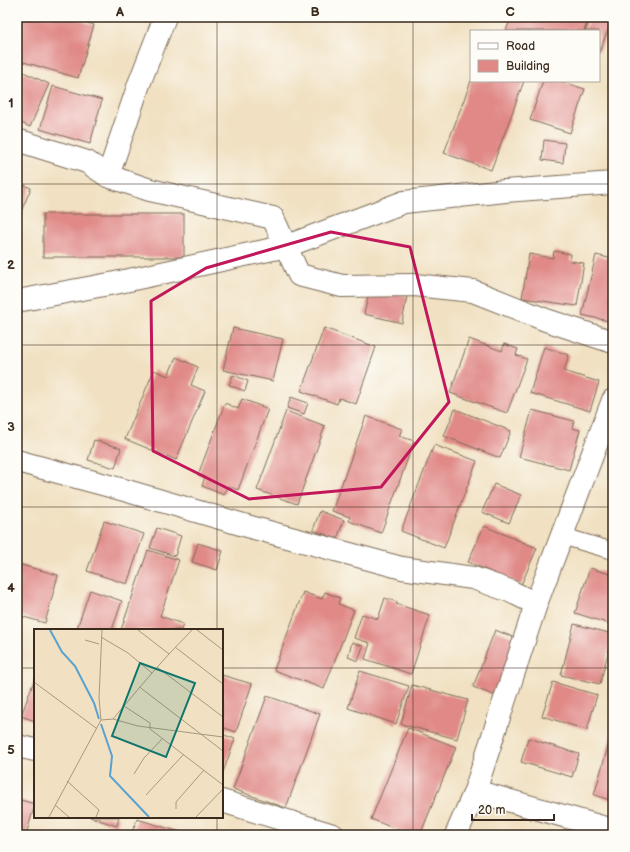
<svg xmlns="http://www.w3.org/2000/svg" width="630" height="852" font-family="'Balsamiq Sans',sans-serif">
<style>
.building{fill:#e08987}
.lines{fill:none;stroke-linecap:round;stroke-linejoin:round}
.service-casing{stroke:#7b6a57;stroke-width:18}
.minor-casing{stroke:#7b6a57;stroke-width:24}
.service{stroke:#fff;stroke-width:16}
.minor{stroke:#fff;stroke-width:22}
.marked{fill:none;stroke:#c2185b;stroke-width:3;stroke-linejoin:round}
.grid{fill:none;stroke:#3b2a1e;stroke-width:1;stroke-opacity:0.55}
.inset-river{fill:none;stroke:#59a1d0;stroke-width:2}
.inset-road{fill:none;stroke:#a89880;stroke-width:1}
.view{fill:#0f766e;fill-opacity:0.15;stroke:#0f766e;stroke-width:2}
.inset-edge{fill:none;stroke:#3b2a1e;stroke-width:2}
.neatline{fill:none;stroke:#3b2a1e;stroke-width:1.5}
.grid-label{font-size:13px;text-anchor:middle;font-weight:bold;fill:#3b2a1e}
</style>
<rect width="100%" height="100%" fill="#fdfcf7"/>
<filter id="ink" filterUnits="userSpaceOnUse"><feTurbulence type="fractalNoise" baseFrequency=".025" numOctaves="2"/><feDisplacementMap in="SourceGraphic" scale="8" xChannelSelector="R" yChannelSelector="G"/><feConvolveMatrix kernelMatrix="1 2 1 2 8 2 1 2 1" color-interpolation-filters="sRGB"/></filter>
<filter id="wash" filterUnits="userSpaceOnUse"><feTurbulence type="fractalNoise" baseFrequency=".012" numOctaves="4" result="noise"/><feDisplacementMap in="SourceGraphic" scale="16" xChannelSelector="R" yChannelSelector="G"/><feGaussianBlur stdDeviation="0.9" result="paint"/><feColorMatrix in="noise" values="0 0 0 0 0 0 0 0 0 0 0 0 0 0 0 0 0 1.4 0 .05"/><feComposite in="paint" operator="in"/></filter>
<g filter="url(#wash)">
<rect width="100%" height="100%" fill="#f1e1c2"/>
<g id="blocks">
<g class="building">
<path d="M 22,17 L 70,17 L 94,25 L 78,78 L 17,60 L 17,33 Z"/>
<path d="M 511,17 L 578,17 L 588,20 L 584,31 L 506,31 Z"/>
<path d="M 591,17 L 613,17 L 599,53 L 599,31 L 585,31 Z"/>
<path d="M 17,69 L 49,84 L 30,127 L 17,121 Z"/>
<path d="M 471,81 L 524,81 L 491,170 L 444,153 Z"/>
<path d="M 543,81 L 559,81 L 585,89 L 570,133 L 530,120 Z"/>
<path d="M 53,86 L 102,100 L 90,144 L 40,129 Z"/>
<path d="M 544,140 L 565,143 L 563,163 L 542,160 Z"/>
<path d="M 17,182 L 31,188 L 17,221 Z"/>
<rect x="43" y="214" width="141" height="43"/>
<path d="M 554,251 L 571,254 L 570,261 L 584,263 L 577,306 L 522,298 L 529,254 L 553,258 Z"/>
<path d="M 596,255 L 613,259 L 613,322 L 582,315 Z"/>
<path d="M 370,288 L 407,296 L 402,323 L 364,314 Z"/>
<path d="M 233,328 L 283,339 L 273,381 L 223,370 Z"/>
<path d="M 324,328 L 376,347 L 356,404 L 339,398 L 337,404 L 301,391 Z"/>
<path d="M 469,339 L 502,351 L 504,344 L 518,349 L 516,355 L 527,359 L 507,413 L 450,393 Z"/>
<path d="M 544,347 L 569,355 L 564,371 L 599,382 L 590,411 L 530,393 Z"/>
<path d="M 176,357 L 198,367 L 191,385 L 205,391 L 176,460 L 125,439 L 154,370 L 168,376 Z"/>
<path d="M 233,375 L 248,381 L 245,391 L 229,385 Z"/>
<path d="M 291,397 L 308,403 L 304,414 L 287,408 Z"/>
<path d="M 242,399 L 268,409 L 238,490 L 228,486 L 224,495 L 202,486 L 205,477 L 198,475 L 225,403 L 238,409 Z"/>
<path d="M 455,409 L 511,431 L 500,458 L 444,436 Z"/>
<path d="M 532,410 L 574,421 L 572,428 L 580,430 L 569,470 L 519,457 Z"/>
<path d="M 286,411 L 325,426 L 297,504 L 257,490 Z"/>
<path d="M 366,416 L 402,429 L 399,436 L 414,441 L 381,533 L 349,521 L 350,517 L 332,511 Z"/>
<path d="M 94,440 L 121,448 L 115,468 L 88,460 Z"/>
<path d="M 434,445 L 477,461 L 444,548 L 401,531 Z"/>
<path d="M 494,484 L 521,495 L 509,523 L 482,512 Z"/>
<path d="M 320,511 L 344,520 L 337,539 L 313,530 Z"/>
<path d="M 104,521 L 144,534 L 127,584 L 87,571 Z"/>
<path d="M 484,526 L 537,548 L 521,585 L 468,562 Z"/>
<path d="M 157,528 L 181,536 L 175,556 L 150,548 Z"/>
<path d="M 198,543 L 223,551 L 217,570 L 192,562 Z"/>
<path d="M 148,550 L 179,560 L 160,616 L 183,624 L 181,630 L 121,630 Z"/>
<path d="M 18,564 L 58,575 L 45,623 L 17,615 Z"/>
<path d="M 590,568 L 613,575 L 613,625 L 575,613 Z"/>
<path d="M 90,590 L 122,601 L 112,630 L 82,630 L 77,628 Z"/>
<path d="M 303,592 L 322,599 L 325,592 L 340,598 L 338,604 L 354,610 L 324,689 L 274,670 Z"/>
<path d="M 385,598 L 397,602 L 396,604 L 430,615 L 411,674 L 365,659 L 370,643 L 354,638 L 362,614 L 378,619 Z"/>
<path d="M 574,624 L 613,634 L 600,684 L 561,675 Z"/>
<path d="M 495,630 L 518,639 L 496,696 L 473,687 Z"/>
<path d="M 352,642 L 363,646 L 358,661 L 348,657 Z"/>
<path d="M 360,671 L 409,686 L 396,724 L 348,708 Z"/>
<path d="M 222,675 L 252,684 L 236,732 L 222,727 Z"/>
<path d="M 35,678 L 35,721 L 21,716 Z"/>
<path d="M 553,682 L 597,695 L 587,730 L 542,716 Z"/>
<path d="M 412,685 L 468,700 L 457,739 L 401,724 Z"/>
<path d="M 267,696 L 320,714 L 286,808 L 233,789 Z"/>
<path d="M 408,728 L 456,747 L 420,835 L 410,835 L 371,819 Z"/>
<path d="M 613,729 L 613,801 L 594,795 Z"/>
<path d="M 222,734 L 235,739 L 222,775 Z"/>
<path d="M 528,738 L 579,754 L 572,777 L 521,762 Z"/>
<path d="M 17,799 L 35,804 L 26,835 L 17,835 Z"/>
<path d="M 90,817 L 119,817 L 117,826 Z"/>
<path d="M 137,819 L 180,832 L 179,835 L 131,835 Z"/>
</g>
</g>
</g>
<g filter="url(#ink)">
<use href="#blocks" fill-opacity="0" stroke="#7b6a57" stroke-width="1"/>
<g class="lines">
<g class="service-casing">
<path id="service" d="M 562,536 L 613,551"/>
</g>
<g class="minor-casing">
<g id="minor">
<path d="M 17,140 L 87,162 L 108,176 L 150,190 L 273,218 L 299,275 L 342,286 L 414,285 L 473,291 L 546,320 L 613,342"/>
<path d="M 108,176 L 139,84 L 165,17"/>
<path d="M 17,301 L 115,283 L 287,246 L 404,202 L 505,191 L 613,183"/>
<path d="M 17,461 L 124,490 L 254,528 L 402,568 L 473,578 L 510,591 L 536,604 L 475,791 L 613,830"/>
<path d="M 536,604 L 613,400"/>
<path d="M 17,746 L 35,750"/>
<path d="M 222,801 L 333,835"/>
<path d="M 456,835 L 475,791"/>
</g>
</g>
<use href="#service" class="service"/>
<use href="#minor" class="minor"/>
</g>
</g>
<path class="marked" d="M 331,232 L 410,247 L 449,402 L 381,487 L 249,499 L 153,451 L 151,301 L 206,268 Z"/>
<path class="grid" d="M 217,17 L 217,630M 413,17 L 413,835M 17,184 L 613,184M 17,345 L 613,345M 17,507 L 613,507M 17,668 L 35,668M 222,668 L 613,668M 217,817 L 217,835"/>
<g transform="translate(34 629)">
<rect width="189" height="189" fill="#f1e1c2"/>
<path class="inset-river" d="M 16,1 L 28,23 L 41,37 L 60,74 L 65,90M 67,95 L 78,127 L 76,147 L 115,188"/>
<path class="inset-road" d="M 104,1 L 135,25 L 158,1M 163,1 L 189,21M 67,8 L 94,24 L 118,44 L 106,58 L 108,60 L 189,122M 51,11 L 65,15M 141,18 L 189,55M 123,38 L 189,88M 118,44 L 135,25M 0,53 L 62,99M 90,77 L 116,94 L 116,100 L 189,156M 79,90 L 106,58M 67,91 L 79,90 L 104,97 L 189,108M 100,145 L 110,129 L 129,109M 33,152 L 65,181 L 62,188M 112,166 L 150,125M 21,176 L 35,188M 142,180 L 142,173 L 170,141M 15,188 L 67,91 L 65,69 L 68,1M 162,188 L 189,160"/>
<path class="view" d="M 106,34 L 161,54 L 132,128 L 78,107 Z"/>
<rect width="189" height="189" class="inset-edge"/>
</g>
<rect width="630" height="852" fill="none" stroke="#fdfcf7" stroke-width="44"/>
<rect x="470" y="30" width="130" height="52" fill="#fdfcf7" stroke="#afa8a0"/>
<rect x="478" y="43" width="20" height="6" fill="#ffffff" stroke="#afa8a0"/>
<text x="506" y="50" font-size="12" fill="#3b2a1e">Road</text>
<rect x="478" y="60" width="20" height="12" fill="#e08987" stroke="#afa8a0"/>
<text x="506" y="70" font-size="12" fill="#3b2a1e">Building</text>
<path d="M472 814v6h82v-6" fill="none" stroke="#3b2a1e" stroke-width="2"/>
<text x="478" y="814" font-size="12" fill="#3b2a1e" stroke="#fdfcf7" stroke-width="3" paint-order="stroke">20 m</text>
<rect x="22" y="22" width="586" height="808" class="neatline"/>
<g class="grid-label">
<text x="120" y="16">A</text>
<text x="315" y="16">B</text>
<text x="510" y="16">C</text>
<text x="11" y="107">1</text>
<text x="11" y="269">2</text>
<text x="11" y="431">3</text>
<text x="11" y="592">4</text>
<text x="11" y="754">5</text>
</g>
</svg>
